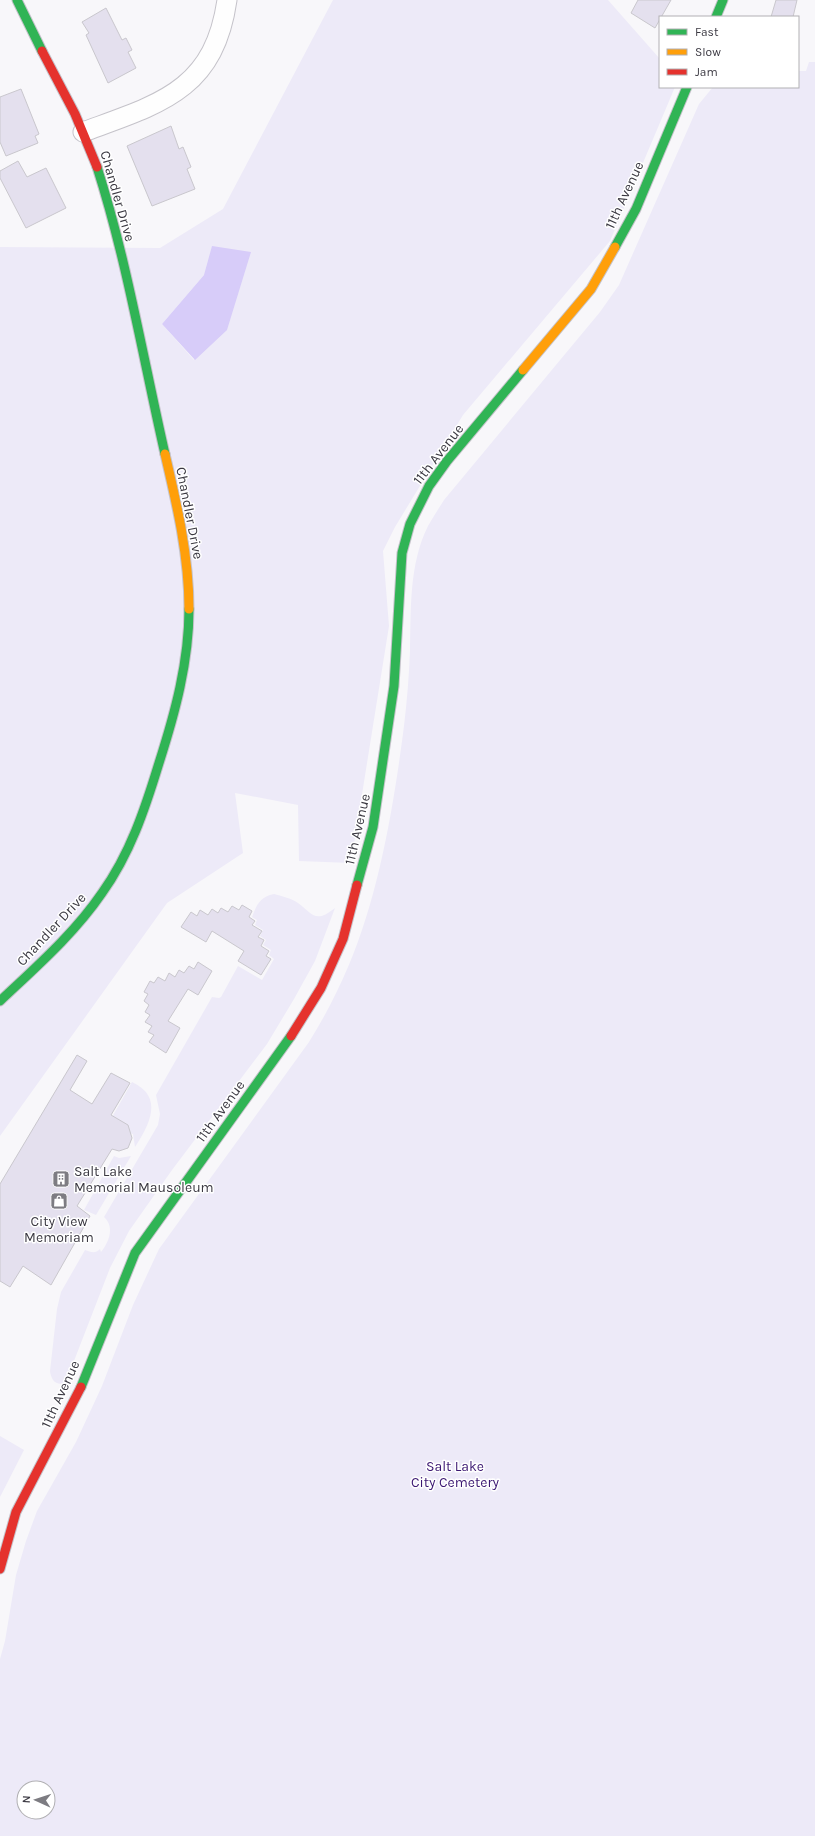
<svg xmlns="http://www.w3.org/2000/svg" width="815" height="1836" font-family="Karla,sans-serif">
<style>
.green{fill:#edeaf8;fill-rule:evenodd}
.forest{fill:#d7ccf9}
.building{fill:#e4e0ee;stroke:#c9c7cd}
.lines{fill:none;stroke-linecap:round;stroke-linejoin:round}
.street-casing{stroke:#c5c3ca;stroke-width:21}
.fast-casing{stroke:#c5c3ca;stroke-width:11}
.slow-casing{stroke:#c5c3ca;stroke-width:11}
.jam-casing{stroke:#c5c3ca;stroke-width:11}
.street{stroke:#fefefe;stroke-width:19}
.fast{stroke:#30b455;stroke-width:9}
.slow{stroke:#ff9f0a;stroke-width:9}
.jam{stroke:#e5322d;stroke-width:9}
.labels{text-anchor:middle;stroke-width:3;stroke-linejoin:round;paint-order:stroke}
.street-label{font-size:14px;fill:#3b3942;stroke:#fff}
.poi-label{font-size:14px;fill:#3b3942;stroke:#fff;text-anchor:start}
.park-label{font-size:14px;fill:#3b1772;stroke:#fff}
</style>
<rect width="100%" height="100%" fill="#f8f7fa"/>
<g class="green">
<path d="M 333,0 L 608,0 L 660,59 L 660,87 L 675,87 L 610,241 L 463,415 L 395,527 L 383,551 L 389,626 L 351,863 L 299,861 L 298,805 L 235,793 L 243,853 L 167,903 L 0,1136 L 0,247 L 160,248 L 223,209 ZM 204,275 L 194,360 L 162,324 Z"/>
<path d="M 809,62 L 815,62 L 815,1836 L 0,1836 L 0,1659 L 5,1641 L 16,1575 L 26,1541 L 37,1511 L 76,1442 L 102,1386 L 133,1305 L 159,1249 L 309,1042 C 324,1018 337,993 348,967 C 379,895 394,804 404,726 C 407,701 409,676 410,651 C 411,609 409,564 428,526 C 433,517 439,508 444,500 L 600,312 L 619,285 L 699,104 L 713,87 L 798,87 L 798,71 L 806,71 ZM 24,1788 L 48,1788 L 48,1812 L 24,1812 Z"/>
<path d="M 274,894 C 281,896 291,898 298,903 C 313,914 315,924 335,908 L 315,961 L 294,999 L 267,1044 L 172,1170 L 129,1231 L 110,1268 L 67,1379 L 65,1383 C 56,1386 51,1380 50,1371 L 57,1309 L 61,1292 L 85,1250 C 91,1252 95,1254 100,1249 L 101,1252 C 109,1242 115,1227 104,1217 L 158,1125 L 160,1114 L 156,1095 L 212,997 L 219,998 L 221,997 L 238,966 L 262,980 L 274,959 L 269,955 L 271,950 L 263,945 L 266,940 L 260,936 L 263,930 L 255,925 L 257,920 L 252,917 C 257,904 260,897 274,894 Z"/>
<path d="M 132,1082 C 164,1097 150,1124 135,1147 L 133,1134 L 128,1133 L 111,1119 Z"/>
<path d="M 114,1156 L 119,1158 L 131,1156 L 96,1215 L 84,1210 Z"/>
<path d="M 0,1436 L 24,1450 L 0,1497 Z"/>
</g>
<path class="forest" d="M 212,246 L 251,252 L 227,330 L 195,360 L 162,324 L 204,275 Z"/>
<g class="building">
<path d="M 638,0 L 671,0 L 655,28 L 631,13 Z"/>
<path d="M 776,0 L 797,0 L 793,17 L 771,17 Z"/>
<path d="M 106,8 L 122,40 L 126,38 L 132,50 L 128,52 L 136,68 L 108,83 L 86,35 L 89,33 L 82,22 Z"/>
<path d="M 21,89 L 39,134 L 35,136 L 38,143 L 6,156 L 0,142 L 0,97 Z"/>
<path d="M 171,126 L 179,149 L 183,147 L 191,167 L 187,169 L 195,189 L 152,206 L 127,146 Z"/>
<path d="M 18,161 L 27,177 L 46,168 L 66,208 L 26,228 L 0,178 L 0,171 Z"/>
<path d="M 242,905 L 252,911 L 249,917 L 255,921 L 252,925 L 262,931 L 258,937 L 264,940 L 261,946 L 269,951 L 266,956 L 271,959 L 261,975 L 238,961 L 244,951 L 212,931 L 206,942 L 181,927 L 191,912 L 197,916 L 200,910 L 208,915 L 212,909 L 218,913 L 221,908 L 228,912 L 232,906 L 239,910 Z"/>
<path d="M 198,962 L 212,971 L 198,995 L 188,989 L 168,1021 L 180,1028 L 166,1053 L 149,1042 L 154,1035 L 148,1032 L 152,1026 L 145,1022 L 150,1015 L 145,1012 L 149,1005 L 144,1001 L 148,994 L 144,992 L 150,981 L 154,983 L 158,977 L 165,981 L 169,973 L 175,977 L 179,970 L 184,973 L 189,966 L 194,969 Z"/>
<path d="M 77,1055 L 87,1061 L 70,1090 L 92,1104 L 111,1073 L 130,1083 L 111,1115 L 128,1125 L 132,1138 L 128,1148 L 119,1151 L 112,1149 L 77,1206 L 90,1216 L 51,1285 L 23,1266 L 10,1287 L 0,1281 L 0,1184 Z"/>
</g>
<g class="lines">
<g class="street-casing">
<path id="street" d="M 83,132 C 159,104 214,91 227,0"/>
</g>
<g class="fast-casing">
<g id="fast">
<path d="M 17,0 L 42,51"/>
<path d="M 716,17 L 723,0"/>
<path d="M 97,167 C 127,261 143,358 165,454"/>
<path d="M 615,247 L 636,209 L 687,87"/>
<path d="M 357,885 L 373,827 L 394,686 L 402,553 L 410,524 L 429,486 L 447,461 L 523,370"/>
<path d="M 0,1001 C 36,967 74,934 102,893 C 130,854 145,809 159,763 C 175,713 189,662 189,609"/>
<path d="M 81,1387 L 135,1253 L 291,1036"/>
</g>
</g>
<g class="slow-casing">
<g id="slow">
<path d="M 523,370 L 591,289 L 615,247"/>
<path d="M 165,454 C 177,505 189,556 189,609"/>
</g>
</g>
<g class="jam-casing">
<g id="jam">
<path d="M 42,51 L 75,114 L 97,167"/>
<path d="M 291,1036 L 321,988 L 343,939 L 357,885"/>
<path d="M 0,1569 L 16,1512 L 81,1387"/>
</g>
</g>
<use href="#street" class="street"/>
<use href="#fast" class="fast"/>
<use href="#slow" class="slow"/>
<use href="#jam" class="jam"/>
</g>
<defs>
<g id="building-square" transform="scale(0.9)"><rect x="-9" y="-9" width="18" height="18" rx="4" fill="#7d7c82" stroke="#fff"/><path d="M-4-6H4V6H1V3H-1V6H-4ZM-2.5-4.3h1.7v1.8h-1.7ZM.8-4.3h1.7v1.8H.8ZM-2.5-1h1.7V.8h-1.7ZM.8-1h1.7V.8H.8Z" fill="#fff"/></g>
<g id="shop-square" transform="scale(0.9)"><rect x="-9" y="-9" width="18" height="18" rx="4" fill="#7d7c82" stroke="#fff"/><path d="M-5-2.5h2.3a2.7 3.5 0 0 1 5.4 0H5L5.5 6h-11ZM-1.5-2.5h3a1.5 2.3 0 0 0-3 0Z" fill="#fff"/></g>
</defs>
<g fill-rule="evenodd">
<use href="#building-square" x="61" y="1179"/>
<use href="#shop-square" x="59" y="1201"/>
</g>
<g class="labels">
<g class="street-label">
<text transform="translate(624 195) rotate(-65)" y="5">11th Avenue</text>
<text transform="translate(118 196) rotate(74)" y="5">Chandler Drive</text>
<text transform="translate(438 454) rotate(-52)" y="5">11th Avenue</text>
<text transform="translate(190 513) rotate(79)" y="5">Chandler Drive</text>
<text transform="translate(357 829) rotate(-77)" y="5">11th Avenue</text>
<text transform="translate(51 929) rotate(-47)" y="5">Chandler Drive</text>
<text transform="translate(220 1111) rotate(-54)" y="5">11th Avenue</text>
<text transform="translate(60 1394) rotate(-65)" y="5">11th Avenue</text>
</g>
<g class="poi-label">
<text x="74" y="1176">Salt Lake<tspan x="74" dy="16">Memorial Mausoleum</tspan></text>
<text x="59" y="1226" text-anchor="middle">City View<tspan x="59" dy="16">Memoriam</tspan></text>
</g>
<g class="park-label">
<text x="455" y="1471">Salt Lake<tspan x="455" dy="16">City Cemetery</tspan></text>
</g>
</g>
<rect x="659" y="16" width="140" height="72" fill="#ffffff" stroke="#b1b0b3"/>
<rect x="667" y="29" width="20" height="6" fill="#30b455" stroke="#b1b0b3"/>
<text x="695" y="36" font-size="12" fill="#3b3942">Fast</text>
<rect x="667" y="49" width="20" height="6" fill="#ff9f0a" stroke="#b1b0b3"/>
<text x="695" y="56" font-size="12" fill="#3b3942">Slow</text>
<rect x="667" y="69" width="20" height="6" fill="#e5322d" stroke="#b1b0b3"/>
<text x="695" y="76" font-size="12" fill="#3b3942">Jam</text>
<g transform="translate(36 1800) rotate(273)"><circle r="19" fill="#ffffff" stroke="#b1b0b3"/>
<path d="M0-3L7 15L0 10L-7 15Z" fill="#7d7c82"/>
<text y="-6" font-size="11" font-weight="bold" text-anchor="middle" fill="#3b3942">N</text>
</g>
</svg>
